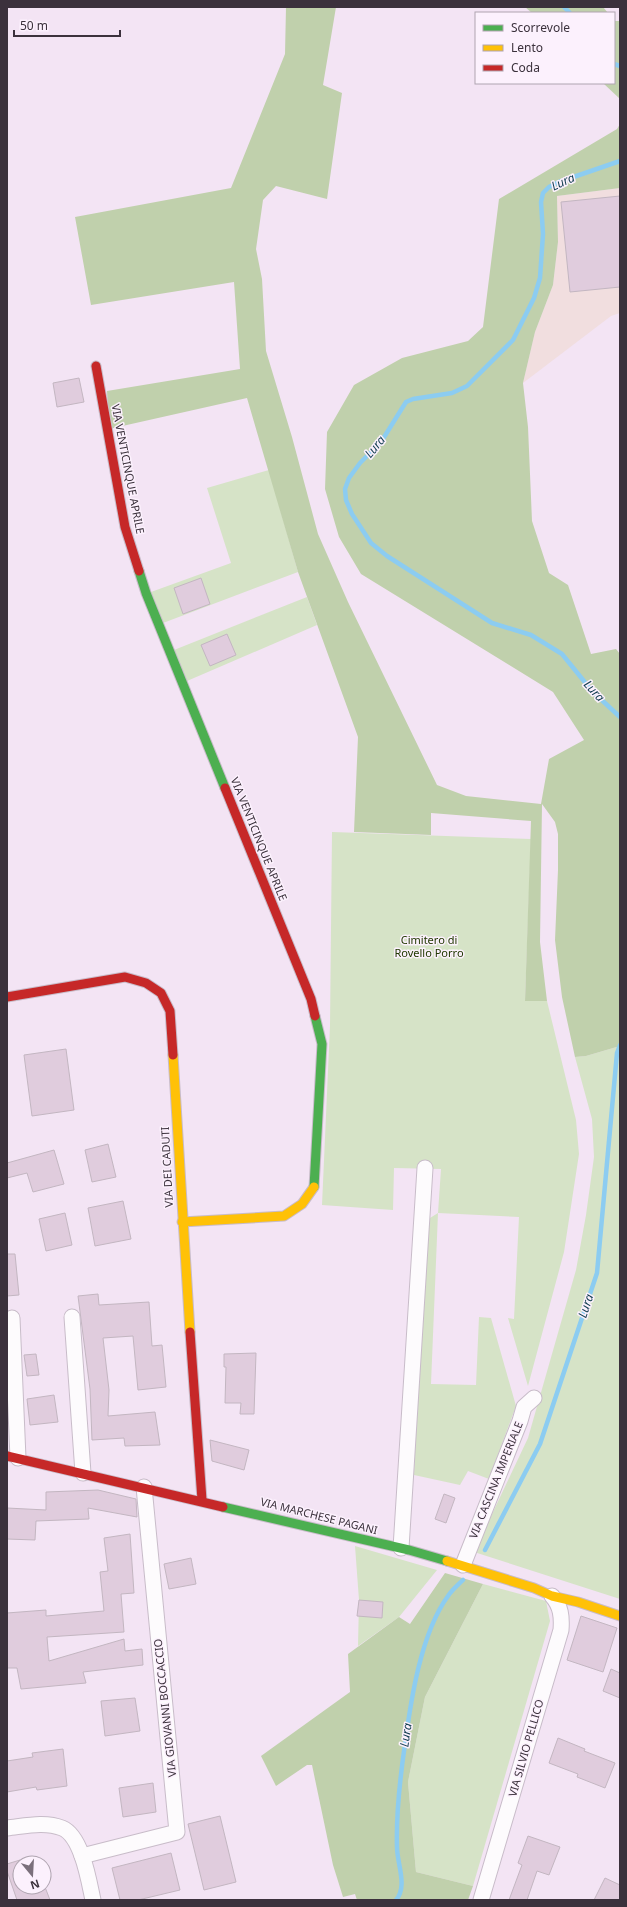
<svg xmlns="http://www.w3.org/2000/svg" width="627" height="1907" font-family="'Noto Sans',sans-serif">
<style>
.industrial{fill:#f1dedf}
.green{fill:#d6e3c7}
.forest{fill:#c0d0ac}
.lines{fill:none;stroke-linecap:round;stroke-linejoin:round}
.stream{stroke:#8cccf1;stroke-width:4.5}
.building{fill:#e0ccdd;stroke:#c3b6c1}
.street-casing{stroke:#c8bcc9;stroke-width:17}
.fast-casing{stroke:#c8bcc9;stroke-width:11}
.slow-casing{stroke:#c8bcc9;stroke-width:11}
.jam-casing{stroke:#c8bcc9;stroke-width:11}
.street{stroke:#fdfbfd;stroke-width:15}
.fast{stroke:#4caf50;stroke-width:9}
.slow{stroke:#ffc107;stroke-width:9}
.jam{stroke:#c62828;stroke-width:9}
.labels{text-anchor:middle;stroke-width:3;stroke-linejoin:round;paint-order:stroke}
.street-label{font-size:11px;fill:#3b313c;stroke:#fcf1fd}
.park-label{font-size:11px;fill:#203800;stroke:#fcf1fd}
.water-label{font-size:12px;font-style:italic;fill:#113d50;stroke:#fcf1fd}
</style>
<rect width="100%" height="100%" fill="#f3e4f4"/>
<path class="industrial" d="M 620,188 L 620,313 L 611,316 L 523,383 L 535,332 L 553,285 L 558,242 L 557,196 Z"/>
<g class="green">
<path d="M 269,470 L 298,572 L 163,623 L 151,592 L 231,563 L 207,488 Z"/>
<path d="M 307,597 L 317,625 L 187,681 L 174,650 Z"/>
<path d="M 332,832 L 531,839 L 525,1000 L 547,1001 L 576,1120 L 579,1154 L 564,1252 L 528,1386 L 508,1318 L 514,1319 L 519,1217 L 438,1213 L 431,1384 L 476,1385 L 479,1317 L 491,1318 L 516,1406 L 489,1479 L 468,1471 L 460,1485 L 414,1475 L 423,1225 L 430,1218 L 438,1213 L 441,1169 L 394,1168 L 393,1210 L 322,1205 L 330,1026 Z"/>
<path d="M 620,1046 L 620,1599 L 474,1552 L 528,1438 L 576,1270 L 586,1215 L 594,1157 L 592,1119 L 575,1057 L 586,1056 Z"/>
<path d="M 355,1546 L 437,1570 L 399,1617 L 358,1646 L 359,1600 Z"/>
<path d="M 483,1584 L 546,1601 L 550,1621 L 473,1886 L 416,1872 L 408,1782 L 425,1697 Z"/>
</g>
<g class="forest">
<path d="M 286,7 L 336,7 L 323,85 L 342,93 L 327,199 L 276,186 L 263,200 L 256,249 L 262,279 L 266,351 L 292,437 L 318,534 L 348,602 L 437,785 L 466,796 L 541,804 L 549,759 L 584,740 L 553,692 L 361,574 L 339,537 L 325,489 L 327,432 L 354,385 L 402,358 L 468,341 L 483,327 L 499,199 L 617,129 L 620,124 L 620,188 L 557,196 L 558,242 L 553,285 L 535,332 L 523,383 L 528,427 L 532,521 L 549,573 L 568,585 L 591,654 L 616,649 L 620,654 L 620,1046 L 586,1056 L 575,1057 L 562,997 L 555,940 L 558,870 L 558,834 L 555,822 L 542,804 L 540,942 L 547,1001 L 525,1001 L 531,821 L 431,813 L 431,835 L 354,832 L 358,737 L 298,572 L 247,398 L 109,429 L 107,391 L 240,369 L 234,282 L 91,305 L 75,217 L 231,188 L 285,54 Z"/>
<path d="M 525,7 L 603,7 L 608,13 L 532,13 Z"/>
<path d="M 614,21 L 620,21 L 620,99 L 603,83 L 614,83 Z"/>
<path d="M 445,1573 L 483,1584 L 425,1697 L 408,1782 L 416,1872 L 473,1886 L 468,1900 L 357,1900 L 355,1894 L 343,1897 L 333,1865 L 312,1765 L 307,1765 L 276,1786 L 261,1756 L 350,1692 L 348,1654 L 399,1617 L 410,1624 Z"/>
</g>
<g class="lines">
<g class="stream">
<path d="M 564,7 L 570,13"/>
<path d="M 614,64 L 620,66"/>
<path d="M 620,161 L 559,182 L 549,187 L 543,193 L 541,202 L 543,234 L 540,278 L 534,298 L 513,340 L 467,386 L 452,393 L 413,399 L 406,402 L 381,442 L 360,463 L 349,478 L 345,489 L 346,500 L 352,514 L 371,543 L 387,556 L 492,623 L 531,635 L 562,654 L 592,691 L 620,717"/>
<path d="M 485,1550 L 540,1444 L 597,1273 L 617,1053 L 620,1045"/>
<path d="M 396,1900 C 408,1886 397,1864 397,1847 C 396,1813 400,1778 405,1744 C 411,1699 421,1633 448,1596 C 452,1590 458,1585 463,1580"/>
</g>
</g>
<g class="building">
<path d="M 620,196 L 620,287 L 570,292 L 561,202 Z"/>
<path d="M 79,378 L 84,402 L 57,407 L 53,383 Z"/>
<path d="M 201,578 L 210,604 L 183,614 L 174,588 Z"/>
<path d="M 227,634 L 236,655 L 210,666 L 201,645 Z"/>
<path d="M 66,1049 L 74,1110 L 32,1116 L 24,1055 Z"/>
<path d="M 108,1144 L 116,1177 L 92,1182 L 85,1150 Z"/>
<path d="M 54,1150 L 64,1184 L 33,1192 L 27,1173 L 7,1178 L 7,1163 Z"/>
<path d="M 123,1201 L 131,1239 L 95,1246 L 88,1208 Z"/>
<path d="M 65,1213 L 72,1245 L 46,1251 L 39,1219 Z"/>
<path d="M 7,1254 L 15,1254 L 19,1295 L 7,1296 Z"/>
<path d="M 98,1294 L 99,1305 L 149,1302 L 152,1346 L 162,1345 L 166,1387 L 138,1390 L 133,1336 L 103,1338 L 109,1390 L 108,1416 L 155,1412 L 160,1445 L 125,1446 L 124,1438 L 92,1440 L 90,1389 L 78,1296 Z"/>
<path d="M 256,1353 L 254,1414 L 240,1414 L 241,1403 L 225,1403 L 226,1367 L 224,1367 L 224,1354 Z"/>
<path d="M 36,1354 L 39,1375 L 27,1376 L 24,1355 Z"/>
<path d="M 54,1395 L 58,1422 L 30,1425 L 27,1399 Z"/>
<path d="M 210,1440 L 249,1450 L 244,1470 L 212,1461 Z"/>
<path d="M 98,1490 L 136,1499 L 137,1517 L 88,1508 L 89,1519 L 36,1521 L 35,1540 L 7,1539 L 7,1508 L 46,1510 L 46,1492 Z"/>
<path d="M 444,1494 L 455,1498 L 446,1523 L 435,1519 Z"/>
<path d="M 130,1534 L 134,1593 L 121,1594 L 124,1632 L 47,1637 L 49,1661 L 124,1639 L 125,1651 L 142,1649 L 143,1665 L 83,1672 L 86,1683 L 21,1689 L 17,1668 L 7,1668 L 7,1613 L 46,1610 L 46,1616 L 104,1611 L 100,1572 L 108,1571 L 104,1538 Z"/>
<path d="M 191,1558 L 196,1584 L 169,1589 L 164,1564 Z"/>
<path d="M 359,1600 L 383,1602 L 382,1618 L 357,1616 Z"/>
<path d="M 581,1616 L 617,1628 L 603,1672 L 567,1660 Z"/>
<path d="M 611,1669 L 620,1673 L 620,1698 L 603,1691 Z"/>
<path d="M 135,1698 L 140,1731 L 105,1736 L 101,1701 Z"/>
<path d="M 558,1738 L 585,1749 L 584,1751 L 615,1763 L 605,1788 L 577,1777 L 578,1774 L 549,1763 Z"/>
<path d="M 63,1749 L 67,1786 L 37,1790 L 36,1787 L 7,1792 L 7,1761 L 33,1757 L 32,1753 Z"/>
<path d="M 153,1783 L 156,1812 L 123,1817 L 119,1788 Z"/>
<path d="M 220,1816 L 236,1882 L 204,1890 L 188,1824 Z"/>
<path d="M 528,1836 L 560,1847 L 549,1875 L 537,1871 L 527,1900 L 509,1900 L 522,1865 L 518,1863 Z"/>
<path d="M 171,1853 L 180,1890 L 138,1900 L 120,1900 L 112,1868 Z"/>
<path d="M 20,1860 L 20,1887 L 45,1887 L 50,1900 L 17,1900 L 7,1871 L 7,1864 Z"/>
<path d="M 605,1878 L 620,1885 L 620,1900 L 594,1900 Z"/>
</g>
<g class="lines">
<g class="street-casing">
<g id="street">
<path d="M 72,1317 L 83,1473"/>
<path d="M 12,1318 L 18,1458"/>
<path d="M 401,1548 L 425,1168"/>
<path d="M 463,1565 L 520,1421 L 524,1407 L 534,1398"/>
<path d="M 7,1828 C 25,1826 45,1821 62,1828 C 82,1836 89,1882 93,1900"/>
<path d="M 82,1856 L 177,1832 L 144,1487"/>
<path d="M 481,1900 L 561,1630 C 562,1617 561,1606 552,1596"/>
</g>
</g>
<g class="fast-casing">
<g id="fast">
<path d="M 139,571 L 146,593 L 225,788"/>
<path d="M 314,1187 L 322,1044 L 315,1016"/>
<path d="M 223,1507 L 409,1550 L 447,1561"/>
</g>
</g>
<g class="slow-casing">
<g id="slow">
<path d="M 173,1055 L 190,1332"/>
<path d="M 182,1222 L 284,1216 L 302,1204 L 314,1187"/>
<path d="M 447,1561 L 534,1588 L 552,1596 L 578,1602 L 620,1616"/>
</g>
</g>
<g class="jam-casing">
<g id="jam">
<path d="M 96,366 L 125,527 L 139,571"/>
<path d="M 225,788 L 311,999 L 315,1016"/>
<path d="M 7,997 L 125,977 L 146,983 L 161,993 L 170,1011 L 173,1055"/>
<path d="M 190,1332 L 202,1500"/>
<path d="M 7,1456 L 223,1507"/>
</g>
</g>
<use href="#street" class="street"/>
<use href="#fast" class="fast"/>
<use href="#slow" class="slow"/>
<use href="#jam" class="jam"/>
</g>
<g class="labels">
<g class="street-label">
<text transform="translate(128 469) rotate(79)" y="4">VIA VENTICINQUE APRILE</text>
<text transform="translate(259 839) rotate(68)" y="4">VIA VENTICINQUE APRILE</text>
<text transform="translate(167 1167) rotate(-93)" y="4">VIA DEI CADUTI</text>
<text transform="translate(496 1480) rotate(-68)" y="4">VIA CASCINA IMPERIALE</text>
<text transform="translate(319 1516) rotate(14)" y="4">VIA MARCHESE PAGANI</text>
<text transform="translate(165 1708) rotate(-96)" y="4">VIA GIOVANNI BOCCACCIO</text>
<text transform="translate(526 1748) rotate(-74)" y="4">VIA SILVIO PELLICO</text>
</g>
<g class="park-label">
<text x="429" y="944">Cimitero di<tspan x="429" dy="13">Rovello Porro</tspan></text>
</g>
<g class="water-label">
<text transform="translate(563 182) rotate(-25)" y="4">Lura</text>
<text transform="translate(375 447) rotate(-51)" y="4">Lura</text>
<text transform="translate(594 691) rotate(47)" y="4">Lura</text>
<text transform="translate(586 1306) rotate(-72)" y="4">Lura</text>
<text transform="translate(406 1735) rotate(-82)" y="4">Lura</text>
</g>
</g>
<rect width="627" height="1907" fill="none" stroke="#3b313c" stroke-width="16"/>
<rect x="475" y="12" width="140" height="72" fill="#fcf1fd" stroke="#afa4b0"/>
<rect x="483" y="25" width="20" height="6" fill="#4caf50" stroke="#afa4b0"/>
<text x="511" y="32" font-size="12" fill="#3b313c">Scorrevole</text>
<rect x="483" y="45" width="20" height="6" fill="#ffc107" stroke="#afa4b0"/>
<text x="511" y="52" font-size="12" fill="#3b313c">Lento</text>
<rect x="483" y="65" width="20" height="6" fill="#c62828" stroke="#afa4b0"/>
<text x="511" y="72" font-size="12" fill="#3b313c">Coda</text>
<g transform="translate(32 1875) rotate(162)"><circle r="19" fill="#fcf1fd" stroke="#afa4b0"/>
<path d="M0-3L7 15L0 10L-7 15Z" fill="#7b707c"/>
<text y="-6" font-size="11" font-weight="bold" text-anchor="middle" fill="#3b313c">N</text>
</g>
<path d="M14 30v6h106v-6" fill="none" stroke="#3b313c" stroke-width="2"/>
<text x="20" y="30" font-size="12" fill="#3b313c" stroke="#fcf1fd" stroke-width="3" paint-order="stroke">50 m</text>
</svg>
